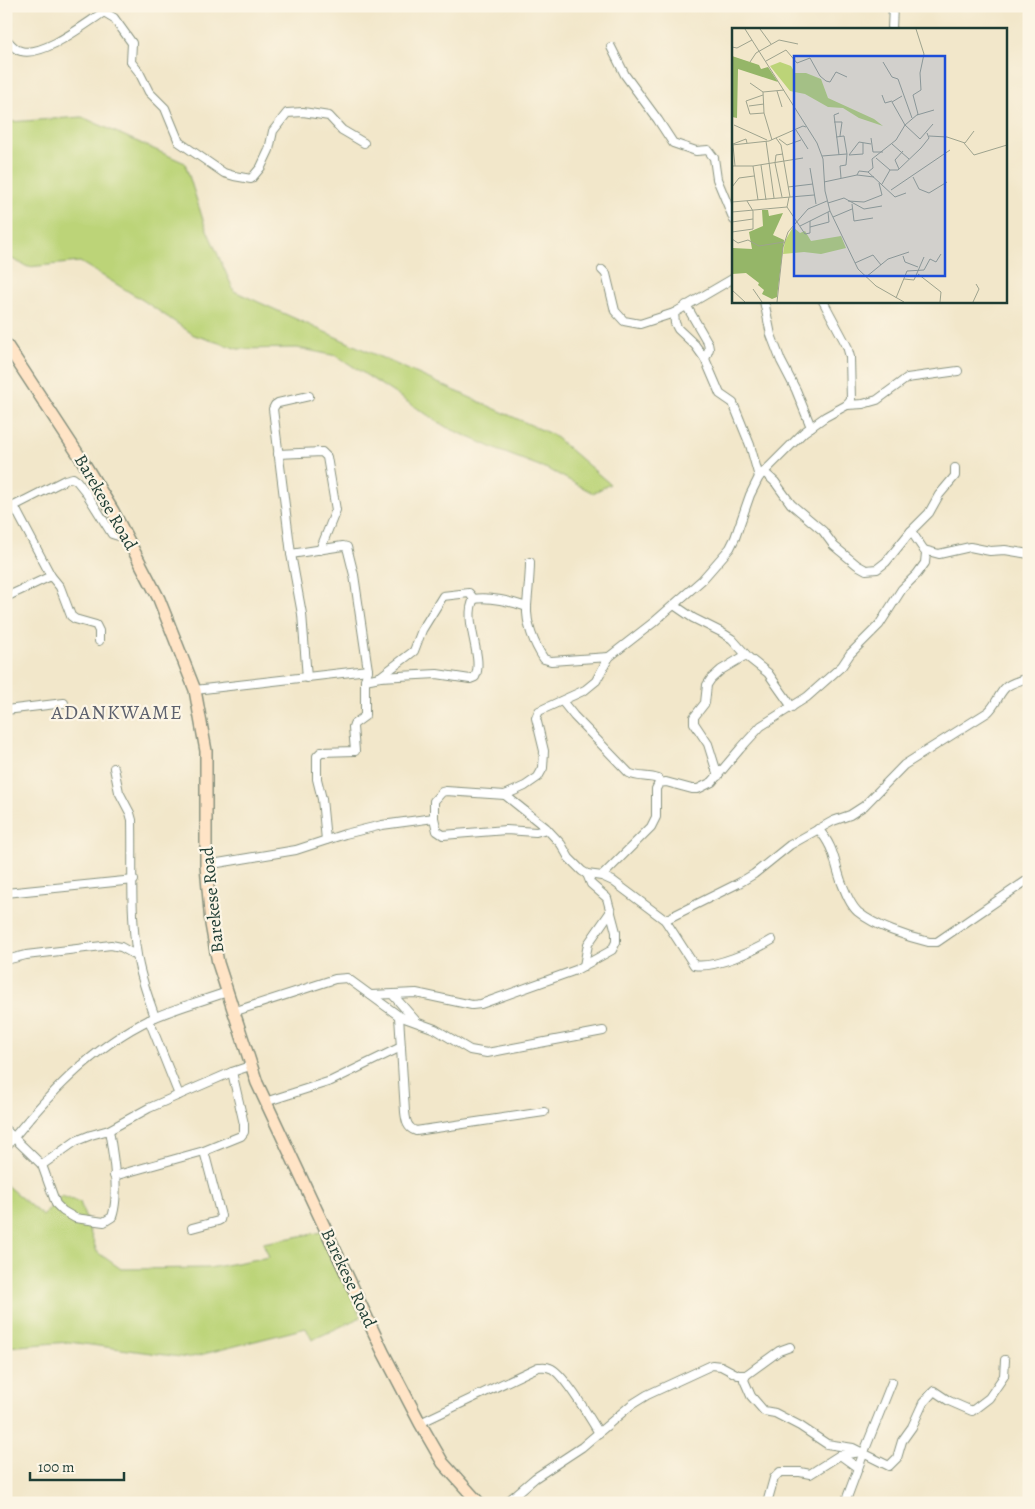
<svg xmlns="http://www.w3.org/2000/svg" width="1035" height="1509" font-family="Alegreya,serif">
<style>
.green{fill:#bcd478;stroke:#6e8856}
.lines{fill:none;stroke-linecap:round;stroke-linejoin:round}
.minor-casing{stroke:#88927f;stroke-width:10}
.secondary-casing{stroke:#88927f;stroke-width:14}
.minor{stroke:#fff;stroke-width:8}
.secondary{stroke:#ffe4c6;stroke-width:11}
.labels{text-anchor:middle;stroke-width:4.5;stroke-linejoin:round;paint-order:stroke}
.street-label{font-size:18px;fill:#1f3d34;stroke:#fcf5e5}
.quarter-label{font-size:20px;letter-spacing:1px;fill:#5d616d;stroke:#fcf5e5}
.inset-road{fill:none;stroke:#9ea38e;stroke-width:1}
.view{fill:#1d4ed8;fill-opacity:0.15;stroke:#1d4ed8;stroke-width:2.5}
.inset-edge{fill:none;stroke:#1f3d34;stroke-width:2.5}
</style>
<rect width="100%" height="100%" fill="#fcf5e5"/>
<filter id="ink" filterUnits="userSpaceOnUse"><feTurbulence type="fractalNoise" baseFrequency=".02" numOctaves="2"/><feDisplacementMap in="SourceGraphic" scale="10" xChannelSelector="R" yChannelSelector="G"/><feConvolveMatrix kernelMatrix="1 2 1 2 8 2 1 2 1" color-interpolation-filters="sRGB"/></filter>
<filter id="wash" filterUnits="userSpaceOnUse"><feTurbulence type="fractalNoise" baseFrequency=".0096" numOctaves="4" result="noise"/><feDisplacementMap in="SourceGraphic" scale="20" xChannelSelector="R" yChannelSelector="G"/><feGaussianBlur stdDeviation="1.12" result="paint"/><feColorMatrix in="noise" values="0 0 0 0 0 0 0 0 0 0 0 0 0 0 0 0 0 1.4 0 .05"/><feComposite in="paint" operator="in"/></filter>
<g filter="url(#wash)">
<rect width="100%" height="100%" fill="#f2e7ca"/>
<g class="green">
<path d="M 6,117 L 9,122 L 82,117 L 185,163 L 204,223 L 234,291 L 553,435 L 610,484 L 593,493 L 550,470 L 500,451 L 446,427 L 337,356 L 297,348 L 238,349 L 194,335 L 144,301 L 80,262 L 28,267 L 6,256 Z"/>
<path d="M 6,1185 L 43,1216 L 61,1196 L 80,1202 L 97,1252 L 121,1269 L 209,1268 L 269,1257 L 263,1243 L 322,1232 L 361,1317 L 312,1340 L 306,1328 L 188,1358 L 69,1342 L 6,1347 Z"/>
</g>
</g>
<g filter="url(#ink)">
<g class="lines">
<g class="minor-casing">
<g id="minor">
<path d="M 892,29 L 893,6"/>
<path d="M 6,39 C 10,43 15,50 21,51 C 44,57 85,24 104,12 L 114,18 L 132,43 L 131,62 L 139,72 L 149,92 L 165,108 L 179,142 L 224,173 L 234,176 L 251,179 L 261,167 L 269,150 L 273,131 L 287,113 L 303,112 L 329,116 L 342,130 L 364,143"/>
<path d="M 611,47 L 625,75 L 658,120 L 673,143 L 696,151 L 708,150 L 714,158 L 717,179 L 734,220"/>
<path d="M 602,270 L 606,274 L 615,311 L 624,321 L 640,324 L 674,313"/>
<path d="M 734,278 L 674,313 L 675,323 L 678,329 L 695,345 L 705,359 L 720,394 L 733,403 L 750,445 L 759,477"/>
<path d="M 764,301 L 771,335 L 781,361 L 796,390 L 811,427"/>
<path d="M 686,305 L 708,343 L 709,349 L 705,359"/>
<path d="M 847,405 L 863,404 L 877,400 L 907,378 L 958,371"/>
<path d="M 278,454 L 322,452 L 327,457 L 336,510 L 320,550"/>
<path d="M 764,472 L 775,482 L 791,504 L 823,531 L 834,546 L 857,565 L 866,570 L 877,569 L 886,562 L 911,531 L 929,513 L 939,495 L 955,476 L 955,468"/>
<path d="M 14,506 L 51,576 L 60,587 L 71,616 L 75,619 L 96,625 L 99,631 L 99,641"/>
<path d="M 6,510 L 65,480 L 73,478 L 77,481 L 85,491 L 112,534 L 128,539"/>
<path d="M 924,550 L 939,554 L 970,547 L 990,551 L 1005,550 L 1029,554"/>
<path d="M 291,554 L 343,546 L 347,547 L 354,575 L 368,670 L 365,680 L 365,716 L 354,724 L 353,727 L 355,751 L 321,752 L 317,756 L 317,779 L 322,799 L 326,840"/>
<path d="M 530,562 C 530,577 528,591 527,606 C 526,624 534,644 544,659 L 551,661 L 609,657"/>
<path d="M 6,597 L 51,576"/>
<path d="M 474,599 C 488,596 513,602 527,607"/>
<path d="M 674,605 L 693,618 L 721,632 L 732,639 L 749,658 L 768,673 L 792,707"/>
<path d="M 380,677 L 414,651 L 422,630 L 443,596 L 469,593 L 474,599"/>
<path d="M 307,678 L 302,614 L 291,554 L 273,409 L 275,405 L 278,403 L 309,396"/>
<path d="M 365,680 L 380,677 L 437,674 L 470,679 L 475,677 C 485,659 462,620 474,599"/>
<path d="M 195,690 L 368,670"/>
<path d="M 562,701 L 574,716 L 629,773 C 638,778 648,775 658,779 L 659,783"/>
<path d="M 6,710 L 64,703"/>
<path d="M 114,768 L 119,792 L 130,813 L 132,820 C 133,864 130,913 137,955 C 140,976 148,997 155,1017"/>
<path d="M 718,776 L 708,744 L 694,723 L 694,717 L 705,703 L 707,685 L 711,679 L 721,670 L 746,655"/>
<path d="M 505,795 L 545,827 L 561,844 L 569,858 L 582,871 L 587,874 L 602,876 L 613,881 L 665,920 L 694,965 C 713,969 754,951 772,940"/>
<path d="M 434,818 L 437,831 L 443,835 L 506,830 L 536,832 L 547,829"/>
<path d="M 818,829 C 834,846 834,861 841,881 C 845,891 850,905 858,912 C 875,926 907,937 929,942 L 937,942 L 1029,879"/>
<path d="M 206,865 L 296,850 L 345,834 L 382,825 L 434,818 L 434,801 L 442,792 L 446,791 L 505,795 L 525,786 L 538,777 L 543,768 L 544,751 L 536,718 L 539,711 L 585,690 L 596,681 L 609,657 L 654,622 L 702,580 L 730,548 L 735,538 L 750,495 L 759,477 L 804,432 L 825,417 L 847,405 L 851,400 L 850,357 L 847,346 L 823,301"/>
<path d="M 602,876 L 651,827 L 656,817 L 656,789 L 659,783 L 666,782 L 692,789 L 698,789 L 712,782 L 740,749 L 761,726 L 807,697 L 842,666 L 850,654 L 879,625 L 902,589 L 917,574 L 925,563 L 926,553 L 911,531"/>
<path d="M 6,893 L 134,880"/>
<path d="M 665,920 L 739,883 L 754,874 L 790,845 L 833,821 L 850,815 L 864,806 L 904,765 L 988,712 C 996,705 998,695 1005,688 C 1011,682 1021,681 1029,677"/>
<path d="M 6,960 L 26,955 L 111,945 L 121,947 L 137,956"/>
<path d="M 584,966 L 588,944 L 611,911"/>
<path d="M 371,995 L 416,993 L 472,1005 L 481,1004 L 576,970 L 612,950 L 616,942 L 616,932 L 607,898 L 591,884 L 587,874"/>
<path d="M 393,995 L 416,1021"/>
<path d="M 233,1012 L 335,979 L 347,978 L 399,1016 L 435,1029 L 470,1050 L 487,1053 L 603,1031"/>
<path d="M 399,1016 L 405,1112 C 406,1121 407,1128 416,1131 L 544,1112"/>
<path d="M 149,1020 L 179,1095"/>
<path d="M 265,1102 L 331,1081 L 401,1047"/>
<path d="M 6,1130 L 42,1165 L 56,1204 L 63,1211 L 75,1218 L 104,1222 L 112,1217 C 120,1194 113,1154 109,1130"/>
<path d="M 6,1147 C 46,1097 92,1047 151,1019 C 175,1008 202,1001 227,992"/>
<path d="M 42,1165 L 76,1141 L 91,1135 L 109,1130 L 149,1108 L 232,1072 L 250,1066"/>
<path d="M 114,1176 L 204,1151 L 241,1136 L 244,1132 L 244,1124 L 232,1072"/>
<path d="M 192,1228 L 218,1221 L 220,1220 L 221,1216 L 204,1151"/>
<path d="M 746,1375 L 744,1380 L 751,1396 L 764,1411 L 775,1413 L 800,1426 L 827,1444 L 853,1448 L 889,1466 L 897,1458 L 902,1441 L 912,1427 L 923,1403 L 934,1391 L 949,1401 L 972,1411 L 989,1398 L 1004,1376 L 1005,1360"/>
<path d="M 420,1423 L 538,1367 C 542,1367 546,1366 550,1368 C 563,1372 591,1420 599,1433"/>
<path d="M 840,1455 L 858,1468"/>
<path d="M 506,1503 L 535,1478 L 582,1447 L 631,1405 L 647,1395 L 712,1365 L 721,1366 L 738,1375 L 746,1375 L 779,1351 L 790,1347"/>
<path d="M 767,1503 L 774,1478 L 780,1472 L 800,1472 L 810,1474 L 840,1455 L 862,1452"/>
<path d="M 845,1503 L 864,1452 L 892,1382"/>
</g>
</g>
<g class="secondary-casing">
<path id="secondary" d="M 6,344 L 82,460 L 113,511 L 159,599 L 195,690 L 206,751 L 206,865 L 211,924 L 218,963 L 257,1083 L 383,1352 L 420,1423 L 443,1463 L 479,1503"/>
</g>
<use href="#minor" class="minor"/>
<use href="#secondary" class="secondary"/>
</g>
</g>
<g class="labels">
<g class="street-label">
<text transform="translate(106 502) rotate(60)" y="6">Barekese Road</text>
<text transform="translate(212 900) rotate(-96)" y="6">Barekese Road</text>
<text transform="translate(349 1278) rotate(65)" y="6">Barekese Road</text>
</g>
<g class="quarter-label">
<text x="117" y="719">ADANKWAME</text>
</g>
</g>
<g transform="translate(732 28)">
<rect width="275" height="275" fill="#f2e7ca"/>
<path d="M 48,34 L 59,38 L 63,45 L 74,45 L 89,51 L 96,70 L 142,91 L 151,98 L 127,90 L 111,80 L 96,79 L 73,66 L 58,63 L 38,38 ZM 61,199 L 68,205 L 73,203 L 79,213 L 109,208 L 114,220 L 89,226 L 72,224 L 51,226 L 53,213 Z" fill="#bcd478"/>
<path d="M 0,28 L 27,37 L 29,41 L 36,39 L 46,54 L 6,41 L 5,90 L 0,89 ZM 30,182 L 36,182 L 37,188 L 51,185 L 41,207 L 52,212 L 45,269 L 40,271 L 30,266 L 32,262 L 26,257 L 27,255 L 14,245 L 0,246 L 0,211 L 1,220 L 20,221 L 17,204 L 31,198 Z" fill="#95b668"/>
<path class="inset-road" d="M 13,1 L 85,115 L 91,131 L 93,163 L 98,183 L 126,241 L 144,258 L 172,274M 28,1 L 39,16M 0,19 L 5,20 L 20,12M 34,33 L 54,22 L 65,35 L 78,30 L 88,48 L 94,53 L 98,54 L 104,44 L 115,49M 18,34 L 24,25 L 47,12 L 66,16M 151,34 L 160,49 L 166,51 L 180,90M 18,55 L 31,64 L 52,62M 45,63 L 50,79M 31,64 L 32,85 L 40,112M 31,67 L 14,73 L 18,86 L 32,85M 150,67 L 153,75 L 160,73M 170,68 L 160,74 L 173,97M 17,78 L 32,76M 185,87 L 202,82M 102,94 L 110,94 L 108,108M 2,97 L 35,112M 173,97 L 188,111 L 201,96M 64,102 L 76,121M 197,108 L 215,109 L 233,115 L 242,103M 104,109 L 112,108 L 115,126 L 114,137 L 108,138 L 109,150M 44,110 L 49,117 L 58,169M 139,110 L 141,124 L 151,124M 47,111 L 55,117 L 69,112M 34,113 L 42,170M 232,115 L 242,127 L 275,117M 1,116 L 14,111 L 15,115M 160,116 L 177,131M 0,117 L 37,113 L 71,98 L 74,99M 1,117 L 3,138M 107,127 L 102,87 L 107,85M 117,127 L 127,114 L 139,116M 117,127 L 131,126 L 131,115M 90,128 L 115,126M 144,130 L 158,142M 29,137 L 34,172M 0,138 L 21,138 L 71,130M 21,138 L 26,172M 78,140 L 84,176M 167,141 L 163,132 L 171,123M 136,144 L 141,140 L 140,131 L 164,112 L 173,97 L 186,86 L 181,67 L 189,62 L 188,45 L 192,26 L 184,1M 125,147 L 142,149M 181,149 L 187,161 L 197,165 L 215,154M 92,154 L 125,147 L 127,143 L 136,144 L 163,169 L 174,165M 150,156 L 158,142 L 166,142 L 189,120 L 197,110 L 195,105M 0,159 L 7,150 L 22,148M 56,159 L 81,156M 159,162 L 218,122M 50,169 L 43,135 L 44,127 L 51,126M 57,169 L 55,179 L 73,206 L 78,205 L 78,193M 116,173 L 132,174 L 150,167 L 147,155M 0,174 L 82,167M 96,175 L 112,170 L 132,181 L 150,178M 120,176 L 122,193 L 141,190M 0,184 L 55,179M 101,189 L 120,181M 0,194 L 21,191M 68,198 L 98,183M 78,199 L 97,194 L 96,184M 0,204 L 21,201 L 21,183 L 15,173M 0,211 L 6,215 L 16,212 L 27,218 L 52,214M 171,228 L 173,234 L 186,239M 123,235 L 141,227 L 149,237M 186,246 L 209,264 L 208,274M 134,249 L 156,231 L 177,224M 172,251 L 182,252 L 192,229M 21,261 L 30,274M 0,262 L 13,274M 164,270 L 175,243 L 192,242 L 198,231 L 204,234 L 209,226M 45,274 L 51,219 L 56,204 L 76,181 L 95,173M 241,274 L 247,261 L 244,256"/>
<path class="view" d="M 62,28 L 213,28 L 213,248 L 62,248 Z"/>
<rect width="275" height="275" class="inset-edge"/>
</g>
<rect width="1035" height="1509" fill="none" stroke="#fcf5e5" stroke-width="25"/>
<path d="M30 1472v8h94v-8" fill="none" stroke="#1f3d34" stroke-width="2.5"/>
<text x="38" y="1472" font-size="15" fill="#1f3d34" stroke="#fcf5e5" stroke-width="4" paint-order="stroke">100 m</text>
</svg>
